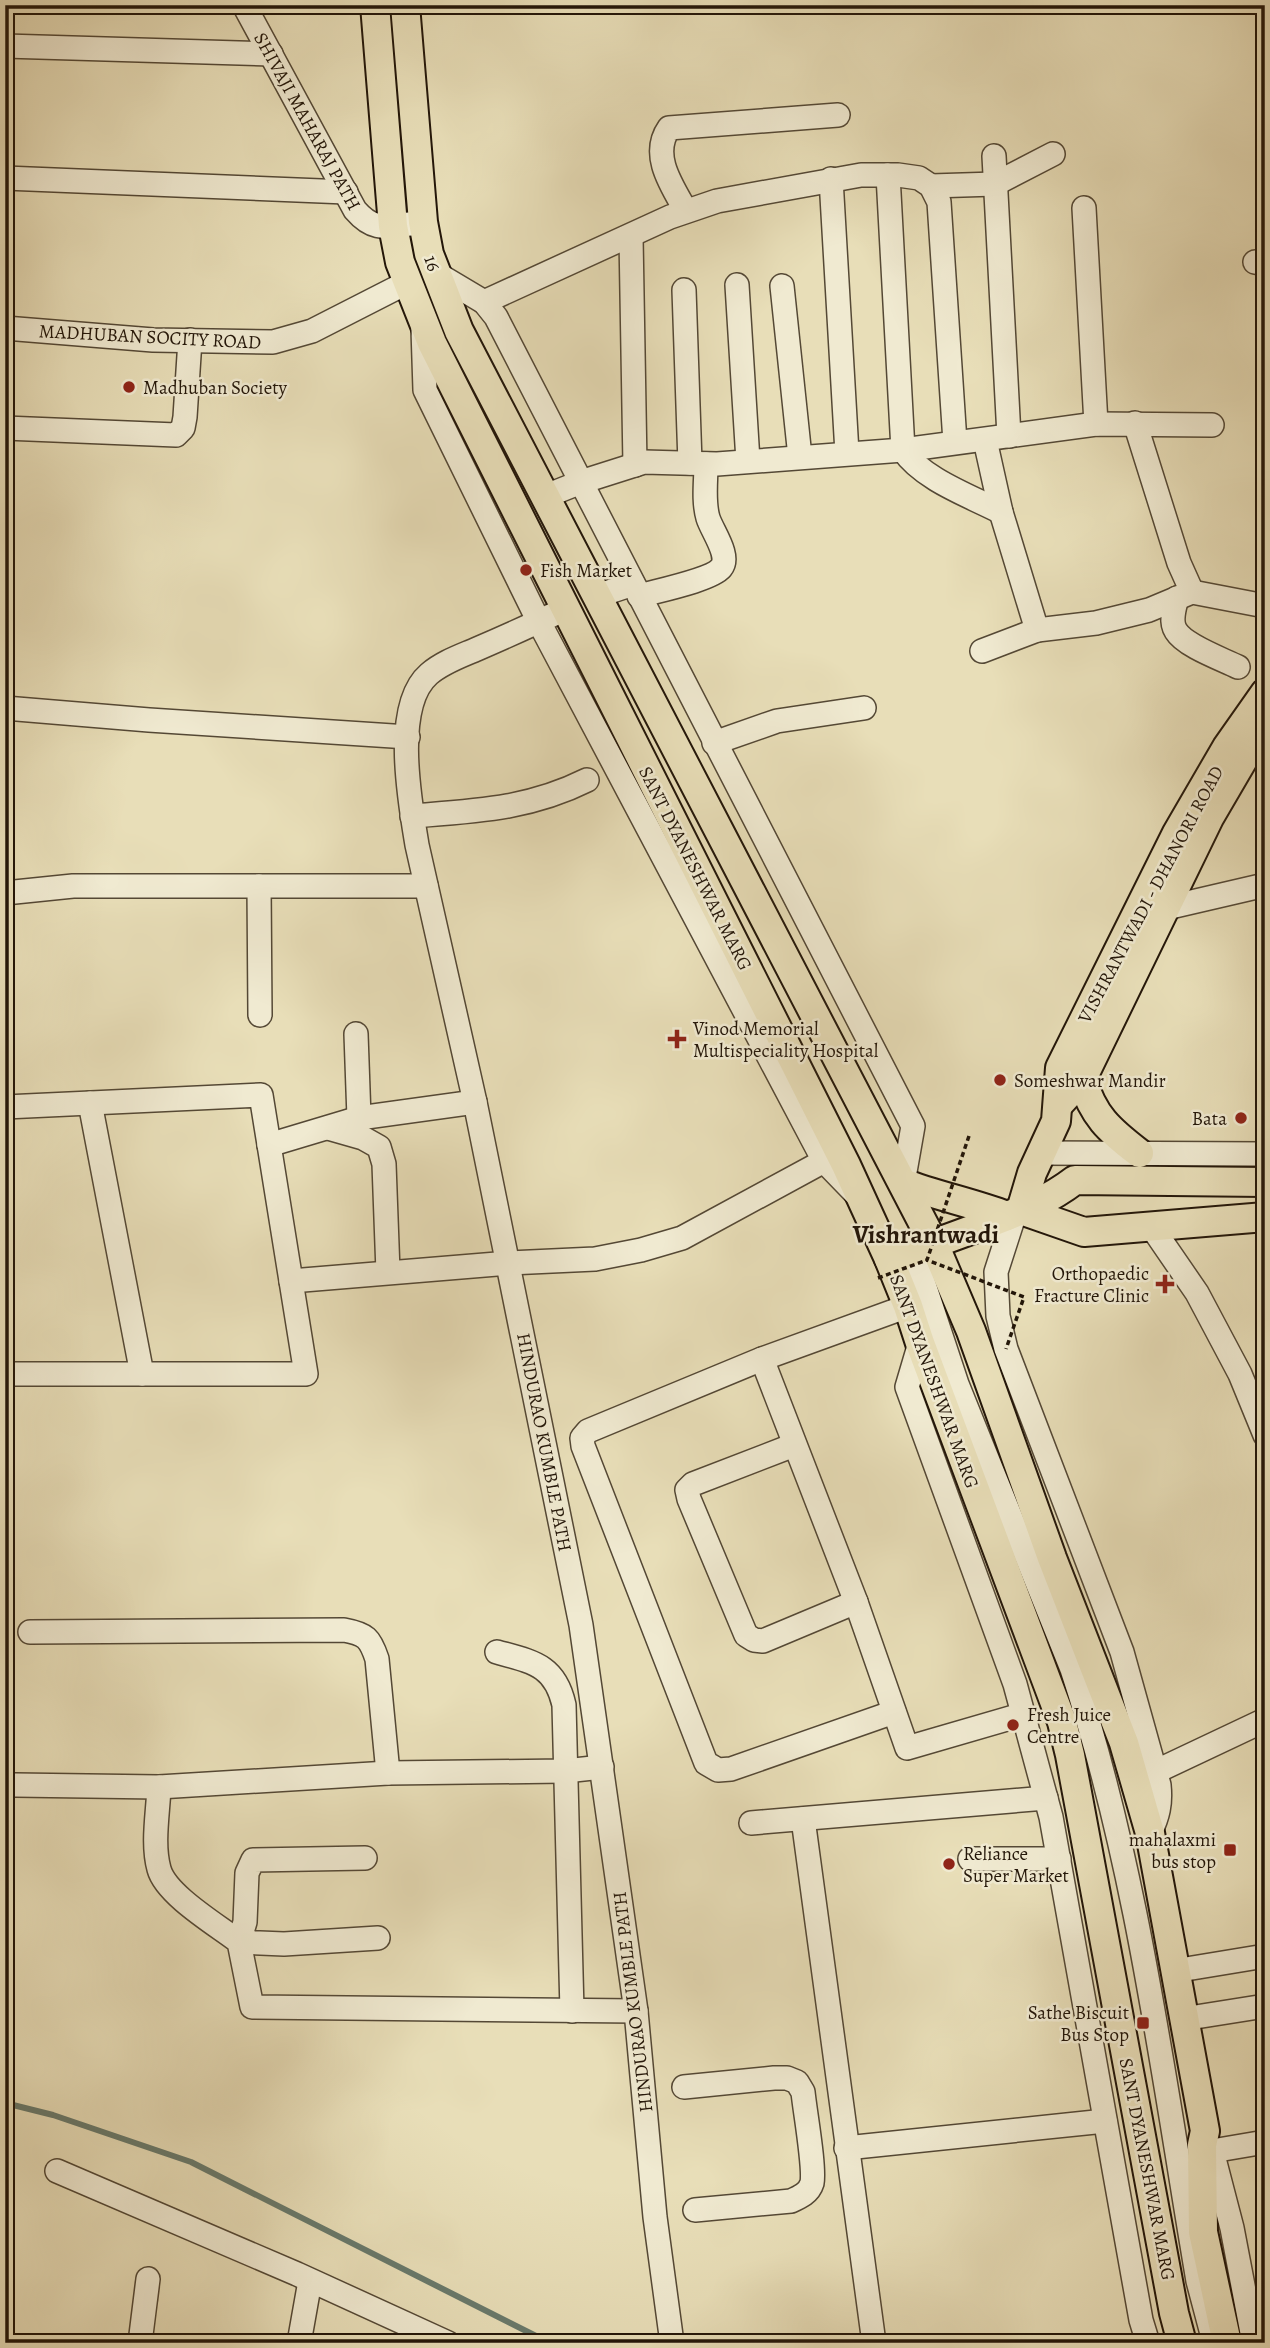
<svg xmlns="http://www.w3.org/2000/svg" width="1270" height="2348" font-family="Alegreya,serif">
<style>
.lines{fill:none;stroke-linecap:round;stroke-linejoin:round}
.stream{stroke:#697a6c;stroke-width:6}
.minor-casing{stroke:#544835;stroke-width:26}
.major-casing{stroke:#231609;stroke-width:32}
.minor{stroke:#f0ead1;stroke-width:23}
.major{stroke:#e8deb8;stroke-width:28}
.path-bridge{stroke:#231609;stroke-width:3.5;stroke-dasharray:5 3.5;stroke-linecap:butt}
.poi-dot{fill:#8f2418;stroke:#f0ead1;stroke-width:2.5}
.labels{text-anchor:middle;stroke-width:5;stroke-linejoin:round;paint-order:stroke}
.street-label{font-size:19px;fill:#231609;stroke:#f0ead1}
.poi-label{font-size:19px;fill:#231609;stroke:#f0ead1;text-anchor:start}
.district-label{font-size:26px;font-weight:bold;fill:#231609;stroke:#f0ead1}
</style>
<rect width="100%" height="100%" fill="#e8deb8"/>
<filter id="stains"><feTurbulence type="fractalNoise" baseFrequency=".00286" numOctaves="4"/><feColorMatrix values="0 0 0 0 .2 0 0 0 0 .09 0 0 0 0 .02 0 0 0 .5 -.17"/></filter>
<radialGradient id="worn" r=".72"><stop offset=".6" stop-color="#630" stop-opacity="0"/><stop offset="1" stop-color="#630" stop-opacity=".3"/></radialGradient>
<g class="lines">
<path class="stream" d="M 5,2103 L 53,2115 L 191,2162 L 550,2343"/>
<g class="minor-casing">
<g id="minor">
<path d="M 244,5 L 355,210 C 373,231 385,227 410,224"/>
<path d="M 5,46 L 271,54"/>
<path d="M 994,156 L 1009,436"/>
<path d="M 888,175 L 903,450 C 922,479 970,496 1001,512"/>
<path d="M 5,178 L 346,192"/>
<path d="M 831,179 L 847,453"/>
<path d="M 931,186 L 995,184 L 1053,154"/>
<path d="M 1084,208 L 1096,424"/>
<path d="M 686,211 C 672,186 650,155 669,128 L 838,115"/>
<path d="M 631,237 L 635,465"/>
<path d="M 1255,262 L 1265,264"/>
<path d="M 437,274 L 484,302 L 496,317 L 913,1126 L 903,1183"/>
<path d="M 737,285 L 748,461"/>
<path d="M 782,286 L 800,457"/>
<path d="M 684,290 L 690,463"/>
<path d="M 484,302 L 670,217 L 717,201 L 861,175 L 898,175 L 919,178 L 931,186 L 939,202 L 955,442"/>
<path d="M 5,328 L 153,340 L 273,342 L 312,331 L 408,282"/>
<path d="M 423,329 L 425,390 L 539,622 L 824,1161 L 855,1193"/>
<path d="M 1135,423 L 1179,563 L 1192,592"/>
<path d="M 5,428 L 176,435 L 183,428 L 185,417 L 190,340"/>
<path d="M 985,440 L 1001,512 L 1037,630 L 1096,623 L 1149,610 L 1192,592 L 1265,606"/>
<path d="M 546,496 L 581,482 L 644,462 L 717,464 L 903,450 L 1096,424 L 1212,425"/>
<path d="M 597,596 L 633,584"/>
<path d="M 639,596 C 656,591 711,580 721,568 C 731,556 712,531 708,518 C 703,501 706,481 706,464"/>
<path d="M 1177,598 C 1174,608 1170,622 1176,631 C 1185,646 1222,659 1238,667"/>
<path d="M 565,609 C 536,623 507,636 477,649 C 461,656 443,662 429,674 C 392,706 410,802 417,845 L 475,1102 L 581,1625 L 636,2011 L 655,2217 L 672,2343"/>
<path d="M 982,651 L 1037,630"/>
<path d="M 5,708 L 149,720 L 408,737"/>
<path d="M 714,743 L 777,721 L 864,708"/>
<path d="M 412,816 C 476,811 529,809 587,780"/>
<path d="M 259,886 L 260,1015"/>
<path d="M 5,893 L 73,886 L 426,886"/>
<path d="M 1166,908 L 1265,885"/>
<path d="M 356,1034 L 359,1118"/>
<path d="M 90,1103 L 142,1374"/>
<path d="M 5,1107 L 261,1095 L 306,1374 L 5,1374"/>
<path d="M 328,1128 L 363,1138 L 379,1147 L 384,1164 L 388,1272"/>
<path d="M 269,1145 L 359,1118 L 475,1102"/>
<path d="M 1041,1153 L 1265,1154"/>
<path d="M 1015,1213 L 996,1272 L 998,1316 L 1006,1349 L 1122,1652 L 1159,1785 C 1161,1804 1158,1816 1150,1833"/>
<path d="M 1151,1226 L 1197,1293 L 1240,1374 L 1265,1435"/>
<path d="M 913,1251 L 957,1384 L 1072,1669 C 1137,1867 1163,2076 1198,2281 L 1211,2330"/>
<path d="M 291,1281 L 509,1263 L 595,1259 L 641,1250 L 682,1238 L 824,1161"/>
<path d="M 920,1343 L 907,1387 L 1015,1684 L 1051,1817 L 1141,2320 L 1148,2343"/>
<path d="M 762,1359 L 856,1602 L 907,1748 L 1024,1714"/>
<path d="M 794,1445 L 693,1484 L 687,1490 L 689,1499 L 746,1635 L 754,1640 L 763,1641 L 856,1602"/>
<path d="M 30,1632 L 344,1630 C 366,1634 370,1638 377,1659 L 388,1773"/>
<path d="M 497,1652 C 533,1662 555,1665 564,1705 L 572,2011"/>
<path d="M 894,1712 L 731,1769 L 718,1770 L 706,1763 L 583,1446 L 582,1438 L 588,1431 L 762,1359 L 908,1306"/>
<path d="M 1155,1772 L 1265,1720"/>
<path d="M 15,1785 L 159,1787 L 388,1773 L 565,1771 L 602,1767"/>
<path d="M 159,1787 C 158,1813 152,1844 159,1869 C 166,1895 217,1925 239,1942 L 252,2007 L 636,2011"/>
<path d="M 803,1819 L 874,2343"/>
<path d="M 751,1823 L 1046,1798"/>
<path d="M 365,1858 L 253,1860 L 247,1873 L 245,1922 L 239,1942 L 284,1944 L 378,1938"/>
<path d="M 970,1859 L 1059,1859"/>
<path d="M 1174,1971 L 1265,1956"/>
<path d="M 1183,2019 L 1265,2006"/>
<path d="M 684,2087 L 774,2078 L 787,2078 L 797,2082 L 803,2092 C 805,2112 815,2167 812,2183 C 809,2193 800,2197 791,2201 L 695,2210"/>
<path d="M 1202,2145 L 1208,2146 L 1212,2151 L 1232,2228 L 1254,2343"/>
<path d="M 846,2148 L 1105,2121"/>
<path d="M 1212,2151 L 1265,2142"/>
<path d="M 57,2171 L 297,2274 L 448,2343"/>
<path d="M 140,2343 L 148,2279"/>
<path d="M 299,2343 L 310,2281"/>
</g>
</g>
<g class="major-casing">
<g id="major">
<path d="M 375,5 L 393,226 L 400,262 L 432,343 L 846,1165 L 889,1259 L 908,1306 L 920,1343 L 1062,1722 L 1070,1755 L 1174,2313 L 1182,2343"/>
<path d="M 405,5 L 423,222 L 429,254 L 459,331 L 934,1244 L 971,1331 L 1052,1558 L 1124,1743 L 1150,1833 L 1205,2131 L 1202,2145 L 1203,2232 L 1227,2343"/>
<path d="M 1082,1079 C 1093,1116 1109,1130 1139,1153"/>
<path d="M 1059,1104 L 1082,1079 L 1209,818 L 1265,722"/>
<path d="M 903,1183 C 937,1196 973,1203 1007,1216"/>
<path d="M 1021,1210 L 1032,1173 L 1056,1121 L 1060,1068 L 1177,833 L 1227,747 L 1265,693"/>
<path d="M 1021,1210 L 1084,1232 L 1265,1217"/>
<path d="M 889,1259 C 923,1248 955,1236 987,1224 C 1020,1211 1046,1202 1075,1180 L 1265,1182"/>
</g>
</g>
<use href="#minor" class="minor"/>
<use href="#major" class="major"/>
<g class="path-bridge">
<path d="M 969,1136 L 927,1260 L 1024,1297 L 1006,1349"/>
<path d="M 878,1278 L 927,1260"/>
</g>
</g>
<g class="poi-dot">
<circle cx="129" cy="387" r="7"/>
<circle cx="526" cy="570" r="7"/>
<path d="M673.5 1028.5h7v7h7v7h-7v7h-7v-7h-7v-7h7z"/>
<circle cx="1000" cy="1080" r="7"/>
<circle cx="1241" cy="1118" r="7"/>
<path d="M1161.5 1273.5h7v7h7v7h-7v7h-7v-7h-7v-7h7z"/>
<circle cx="1013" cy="1725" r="7"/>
<rect x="1223" y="1843" width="14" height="14" rx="3.5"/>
<circle cx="949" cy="1864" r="7"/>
<rect x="1136" y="2016" width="14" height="14" rx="3.5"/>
</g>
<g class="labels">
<g class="street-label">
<text transform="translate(308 121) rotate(61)" y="7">SHIVAJI MAHARAJ PATH</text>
<text transform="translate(433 263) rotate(71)" y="7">16</text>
<text transform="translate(150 336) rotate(3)" y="7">MADHUBAN SOCITY ROAD</text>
<text transform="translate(696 868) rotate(63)" y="7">SANT DYANESHWAR MARG</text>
<text transform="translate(1150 894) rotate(-62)" y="7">VISHRANTWADI - DHANORI ROAD</text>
<text transform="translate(935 1381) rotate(70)" y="7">SANT DYANESHWAR MARG</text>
<text transform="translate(545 1442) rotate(79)" y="7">HINDURAO KUMBLE PATH</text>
<text transform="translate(632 2002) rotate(-97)" y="7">HINDURAO KUMBLE PATH</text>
<text transform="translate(1148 2169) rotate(79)" y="7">SANT DYANESHWAR MARG</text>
</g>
<g class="poi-label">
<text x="143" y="394">Madhuban Society</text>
<text x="540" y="577">Fish Market</text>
<text x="693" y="1035">Vinod Memorial<tspan x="693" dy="22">Multispeciality Hospital</tspan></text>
<text x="1014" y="1087">Someshwar Mandir</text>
<text x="1227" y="1125" text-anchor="end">Bata</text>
<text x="1149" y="1280" text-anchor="end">Orthopaedic<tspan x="1149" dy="22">Fracture Clinic</tspan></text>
<text x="1027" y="1721">Fresh Juice<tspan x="1027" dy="22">Centre</tspan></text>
<text x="1216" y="1846" text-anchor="end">mahalaxmi<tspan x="1216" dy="22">bus stop</tspan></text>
<text x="963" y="1860">Reliance<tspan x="963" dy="22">Super Market</tspan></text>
<text x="1129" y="2019" text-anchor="end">Sathe Biscuit<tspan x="1129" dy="22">Bus Stop</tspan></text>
</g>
<g class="district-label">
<text x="926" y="1243">Vishrantwadi</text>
</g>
</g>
<rect width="1270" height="2348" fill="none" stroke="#e8deb8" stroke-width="28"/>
<rect x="7" y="7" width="1256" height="2334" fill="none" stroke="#231609" stroke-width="3.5"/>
<rect x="14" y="14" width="1242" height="2320" fill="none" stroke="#231609" stroke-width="2"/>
<rect width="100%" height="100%" filter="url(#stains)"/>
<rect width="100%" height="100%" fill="url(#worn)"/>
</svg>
